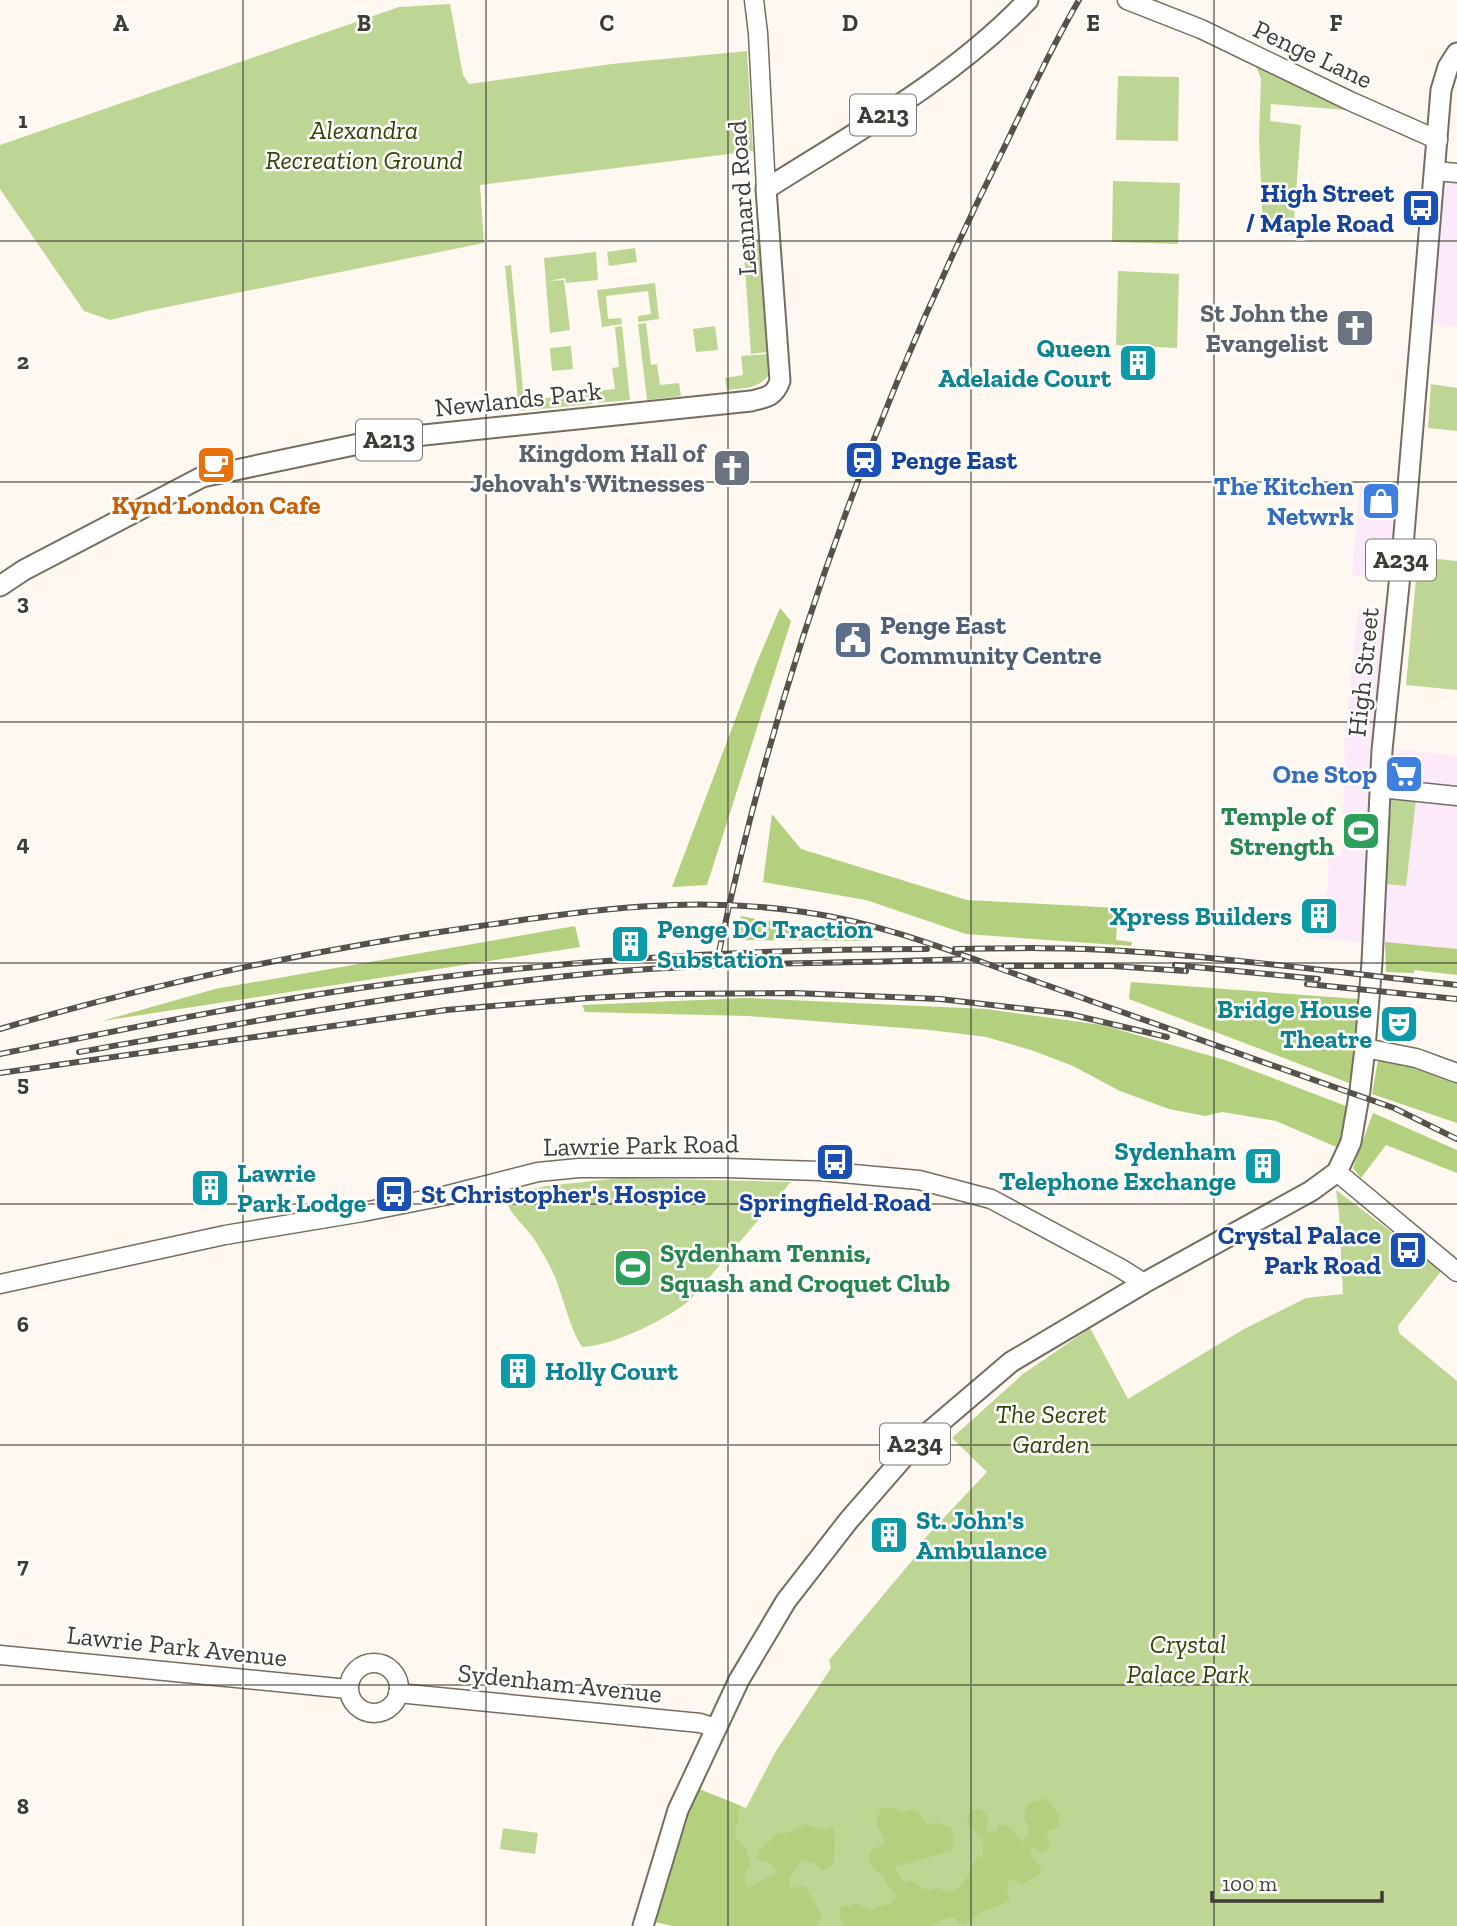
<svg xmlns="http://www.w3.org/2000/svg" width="1457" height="1926" font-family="'Zilla Slab',serif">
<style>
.commercial{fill:#fce9f9}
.green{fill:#bed694}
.forest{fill:#b3d07f}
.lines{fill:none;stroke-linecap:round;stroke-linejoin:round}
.secondary-casing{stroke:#766d61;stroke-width:21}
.primary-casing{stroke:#766d61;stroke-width:23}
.secondary{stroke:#fff;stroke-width:18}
.primary{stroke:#fff;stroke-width:19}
.rail-casing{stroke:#55514b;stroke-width:6}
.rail{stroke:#fff;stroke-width:3.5;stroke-dasharray:10;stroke-linecap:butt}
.grid{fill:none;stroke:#3f3c36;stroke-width:2;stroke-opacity:0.55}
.labels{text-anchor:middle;stroke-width:5;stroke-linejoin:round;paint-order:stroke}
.shield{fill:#fff;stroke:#797672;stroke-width:2}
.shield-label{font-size:24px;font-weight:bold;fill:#3f3c36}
.street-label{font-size:26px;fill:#3f3c36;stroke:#fff}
.park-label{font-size:26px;font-style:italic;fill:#334407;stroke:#fff}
.transit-label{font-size:26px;font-weight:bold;fill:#164399;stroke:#fff;text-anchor:end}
.worship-label{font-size:26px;font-weight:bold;fill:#5b616d;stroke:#fff;text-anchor:end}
.culture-label{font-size:26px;font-weight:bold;fill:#0d838f;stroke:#fff;text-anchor:end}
.shop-label{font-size:26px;font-weight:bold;fill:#366cbe;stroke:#fff;text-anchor:end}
.food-label{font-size:26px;font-weight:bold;fill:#c56008;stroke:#fff}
.service-label{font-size:26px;font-weight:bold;fill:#4e5e75;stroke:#fff;text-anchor:start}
.leisure-label{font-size:26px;font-weight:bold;fill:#27864d;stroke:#fff;text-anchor:end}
.grid-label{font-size:23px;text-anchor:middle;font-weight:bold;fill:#3f3c36;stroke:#fff;stroke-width:5;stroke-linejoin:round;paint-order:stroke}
</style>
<rect width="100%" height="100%" fill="#fef8f0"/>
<g class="commercial">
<path d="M 1436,171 L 1457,173 L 1457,326 L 1422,323 Z"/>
<path d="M 1360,485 L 1399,490 L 1392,575 L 1352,576 Z"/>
<path d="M 1395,609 L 1377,747 L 1457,756 L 1457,949 L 1314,938 L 1316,895 L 1327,895 L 1329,856 L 1342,856 L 1345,731 L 1358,610 Z"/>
</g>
<g class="green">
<path d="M 450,4 L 463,75 L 469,84 L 612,64 L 747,51 L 753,151 L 480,185 L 484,243 L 147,311 L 110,320 L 84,311 L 0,189 L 0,145 L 399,7 Z"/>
<path d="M 1256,66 L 1346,110 L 1271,104 L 1270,121 L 1301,125 L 1293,235 L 1263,232 L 1259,138 L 1261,79 Z"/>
<path d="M 1118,76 L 1179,77 L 1178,141 L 1116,140 Z"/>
<path d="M 1113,181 L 1180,183 L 1178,244 L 1112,242 Z"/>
<path d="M 758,239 L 767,352 L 751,354 L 743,240 Z"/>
<path d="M 635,248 L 637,262 L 609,266 L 607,252 Z"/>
<path d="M 596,252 L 598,280 L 566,283 L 565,278 L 548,281 L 564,280 L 570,330 L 550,333 L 544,258 Z"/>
<path d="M 511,265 L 524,400 L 592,394 L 593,404 L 519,411 L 505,266 Z"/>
<path d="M 1118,271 L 1179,274 L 1177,348 L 1116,345 Z"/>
<path d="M 655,283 L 659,319 L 638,322 L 638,316 L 651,314 L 648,291 L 606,296 L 608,319 L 621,318 L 622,324 L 602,327 L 597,290 Z"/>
<path d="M 646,323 L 651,365 L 657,364 L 660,385 L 679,383 L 681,396 L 647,400 L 638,324 Z"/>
<path d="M 622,326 L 630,400 L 598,403 L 597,391 L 615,389 L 612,368 L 619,367 L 615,327 Z"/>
<path d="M 715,326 L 718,350 L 696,352 L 693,329 Z"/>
<path d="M 571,346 L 573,369 L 552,371 L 550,348 Z"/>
<path d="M 767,354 L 768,376 C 758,389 742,388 727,390 L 725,378 L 743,375 L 741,356 Z"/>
<path d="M 1431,384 L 1457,388 L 1457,431 L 1428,428 Z"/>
<path d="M 1418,557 L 1457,561 L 1457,690 L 1406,685 Z"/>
<path d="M 1391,796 L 1416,799 L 1406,886 L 1386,884 Z"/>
<path d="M 621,1178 L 791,1182 L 690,1300 C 666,1320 614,1345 583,1347 C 574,1341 561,1291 555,1277 C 549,1264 542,1251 534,1239 C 525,1225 506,1212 505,1195 L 546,1186 Z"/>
<path d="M 1336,1190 L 1442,1270 L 1398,1326 L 1399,1333 L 1457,1381 L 1457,1926 L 673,1926 L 699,1789 L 746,1808 L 776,1751 L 831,1668 L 829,1660 L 925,1545 L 924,1539 L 987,1472 L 952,1438 L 1023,1374 L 1090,1328 L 1128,1399 L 1244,1329 L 1306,1298 L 1343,1294 L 1339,1213 Z"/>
<path d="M 503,1828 L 538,1833 L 535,1854 L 500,1849 Z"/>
</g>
<g class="forest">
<path d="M 780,608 L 791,621 L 707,885 L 672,887 L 757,662 Z"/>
<path d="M 772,814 L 801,849 L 967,900 L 1118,908 L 1116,940 L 1132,942 L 1131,946 L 966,934 L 866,900 L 763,882 Z"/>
<path d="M 741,916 L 871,941 L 735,940 Z"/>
<path d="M 575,926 L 580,947 L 102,1021 L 215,989 Z"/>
<path d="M 1385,942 L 1457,949 L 1457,975 L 1414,970 L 1414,973 L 1386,972 Z"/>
<path d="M 1131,982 L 1358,999 L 1361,1040 L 1349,1083 L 1129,999 Z"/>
<path d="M 745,998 L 986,1009 L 1102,1025 L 1225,1060 L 1346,1106 L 1346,1126 L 1341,1149 L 1276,1121 L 1222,1112 L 1205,1116 L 1169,1109 L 1120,1091 L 1073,1066 L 1034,1051 L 986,1037 L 930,1030 L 748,1016 L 585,1012 L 582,1005 Z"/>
<path d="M 1378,1060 L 1418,1069 L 1457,1083 L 1457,1123 L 1372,1094 Z"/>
<path d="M 1373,1113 L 1457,1150 L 1457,1173 L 1386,1145 L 1361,1178 L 1353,1168 Z"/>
<path d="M 699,1789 L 741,1806 L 737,1814 L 739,1821 L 734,1832 L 736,1839 L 746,1848 L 751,1865 L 744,1874 L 747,1887 L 778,1872 L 768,1861 L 763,1862 L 757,1858 L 759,1850 L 778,1833 L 788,1833 L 805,1824 L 826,1831 L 833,1825 L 835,1830 L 834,1865 L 822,1871 L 816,1864 L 802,1860 L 789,1879 L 790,1888 L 805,1886 L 822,1916 L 817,1926 L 673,1926 L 654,1922 L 682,1828 Z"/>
<path d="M 1046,1798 L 1059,1815 L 1060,1826 L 1046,1832 L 1050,1844 L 1048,1849 L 1041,1853 L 1032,1845 L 1031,1856 L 1042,1869 L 1038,1875 L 1022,1885 L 1013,1879 L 1008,1883 L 1007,1890 L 1010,1899 L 1007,1902 L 981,1912 L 965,1925 L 957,1922 L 956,1918 L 949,1917 L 931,1926 L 844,1926 L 840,1918 L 840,1908 L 845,1905 L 850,1907 L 855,1903 L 873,1910 L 878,1906 L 891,1904 L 897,1895 L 886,1884 L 883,1875 C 874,1871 861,1857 875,1848 C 879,1846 882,1845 885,1842 C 879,1824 872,1830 881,1808 L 894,1808 L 903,1812 L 911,1810 L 919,1813 L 926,1824 L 939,1823 L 952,1828 L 954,1840 L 951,1851 L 894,1867 L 904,1883 L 910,1881 C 924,1885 921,1894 938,1888 C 960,1902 969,1872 976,1858 L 982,1856 L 983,1840 L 967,1824 L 968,1814 L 974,1809 L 983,1810 L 988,1817 L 986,1829 L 992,1833 L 996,1831 L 1000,1824 L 1010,1827 L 1022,1843 L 1030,1830 L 1024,1818 L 1027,1804 Z"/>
</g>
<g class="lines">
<g class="secondary-casing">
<g id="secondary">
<path d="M 754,0 L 758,33 L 766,189"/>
<path d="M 1127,0 L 1201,29 L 1350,101 L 1438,140"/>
<path d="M 1436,171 L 1457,173"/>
<path d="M 1380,788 L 1457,796"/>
<path d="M 1365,1048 L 1416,1058 L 1457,1073"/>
<path d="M 1337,1172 L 1457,1272"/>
<path d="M 0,1284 L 225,1235 L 363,1212 L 444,1196 L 538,1172 L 579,1168 L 726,1168 L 820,1171 L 919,1180 L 991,1199 L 1120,1268 L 1144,1283"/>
<path d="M 0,1655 L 348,1689"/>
<circle cx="374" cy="1688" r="25"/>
<path d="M 398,1693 L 700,1723 L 716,1728"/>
</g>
</g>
<g class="primary-casing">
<g id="primary">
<path d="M 0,586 L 24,570 L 202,477 L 354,445 L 424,435 L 751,401 C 767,397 774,397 780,381 L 766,189 C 856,132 954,78 1028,0"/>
<path d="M 643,1926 L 678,1810 L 739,1680 L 786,1601 L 849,1520 L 916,1443 L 1011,1362 L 1144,1283 L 1311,1191 L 1337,1172 L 1346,1153 L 1351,1142 L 1360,1090 L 1365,1048 L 1372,962 L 1382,750 L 1403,546 L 1441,90 L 1448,67 L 1457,53"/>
</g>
</g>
<use href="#secondary" class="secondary"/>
<use href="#primary" class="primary"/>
<g class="rail-casing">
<g id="rail">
<path d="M 955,949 C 1011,948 1068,947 1125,951 C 1236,958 1346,974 1457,985"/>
<path d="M 719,952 C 777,676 875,408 1000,156 C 1026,103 1049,51 1079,0"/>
<path d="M 1175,965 L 1318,979"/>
<path d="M 1004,966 L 1112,966 L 1186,971"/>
<path d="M 1307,984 L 1457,999"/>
<path d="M 0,1029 C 158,982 317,949 480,926 C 592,910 690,895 804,912 C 883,923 958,954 1032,980 C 1153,1023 1273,1066 1394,1108 L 1457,1139"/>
<path d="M 79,1052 C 251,1022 423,989 597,973 C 718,962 840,964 962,959"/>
<path d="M 0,1054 C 117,1031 235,1006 353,989 C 543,961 735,949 927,949"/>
<path d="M 0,1073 L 446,1010 L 588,998 L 665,994 L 795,993 L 940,999 L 1069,1014 L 1167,1037"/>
</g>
</g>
<use href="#rail" class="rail"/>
</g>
<path class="grid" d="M 243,0 L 243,1926M 486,0 L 486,1926M 728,0 L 728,1926M 971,0 L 971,1926M 1214,0 L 1214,1926M 0,241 L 1457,241M 0,482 L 1457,482M 0,722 L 1457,722M 0,963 L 1457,963M 0,1204 L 1457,1204M 0,1445 L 1457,1445M 0,1685 L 1457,1685"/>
<defs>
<g id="bus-square" transform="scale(2.0125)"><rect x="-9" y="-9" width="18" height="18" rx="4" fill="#1a4fb4" stroke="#fff"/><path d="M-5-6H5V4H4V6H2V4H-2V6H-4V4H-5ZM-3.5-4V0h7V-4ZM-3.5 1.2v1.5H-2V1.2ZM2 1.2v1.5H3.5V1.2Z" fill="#fff"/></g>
<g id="church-square" transform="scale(2.0125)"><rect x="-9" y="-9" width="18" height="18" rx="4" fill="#6b7280" stroke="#fff"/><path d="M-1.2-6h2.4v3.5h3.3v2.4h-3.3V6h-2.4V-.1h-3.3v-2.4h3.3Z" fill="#fff"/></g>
<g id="building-square" transform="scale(2.0125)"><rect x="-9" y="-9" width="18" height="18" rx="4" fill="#0f9aa8" stroke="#fff"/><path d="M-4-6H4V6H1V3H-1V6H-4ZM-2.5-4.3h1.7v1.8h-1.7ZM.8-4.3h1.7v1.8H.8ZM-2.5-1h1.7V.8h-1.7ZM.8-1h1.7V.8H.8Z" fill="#fff"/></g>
<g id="station-square" transform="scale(2.0125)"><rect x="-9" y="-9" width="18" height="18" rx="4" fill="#1a4fb4" stroke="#fff"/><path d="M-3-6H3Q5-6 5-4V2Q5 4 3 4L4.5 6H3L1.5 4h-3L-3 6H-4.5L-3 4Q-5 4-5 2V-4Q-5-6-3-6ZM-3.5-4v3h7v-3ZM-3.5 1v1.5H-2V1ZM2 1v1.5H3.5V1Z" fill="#fff"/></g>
<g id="cafe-square" transform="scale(2.0125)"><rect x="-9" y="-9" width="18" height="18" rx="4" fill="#e8710a" stroke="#fff"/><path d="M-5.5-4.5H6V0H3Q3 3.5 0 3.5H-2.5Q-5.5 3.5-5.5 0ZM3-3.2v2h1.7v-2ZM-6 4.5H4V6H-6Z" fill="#fff"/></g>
<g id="shop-square" transform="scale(2.0125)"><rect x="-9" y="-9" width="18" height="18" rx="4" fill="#3f7fe0" stroke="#fff"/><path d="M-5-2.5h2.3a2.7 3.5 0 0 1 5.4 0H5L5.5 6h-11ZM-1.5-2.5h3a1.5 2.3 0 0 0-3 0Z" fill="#fff"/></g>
<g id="civic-square" transform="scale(2.0125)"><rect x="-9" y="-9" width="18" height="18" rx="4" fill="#5c6f8a" stroke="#fff"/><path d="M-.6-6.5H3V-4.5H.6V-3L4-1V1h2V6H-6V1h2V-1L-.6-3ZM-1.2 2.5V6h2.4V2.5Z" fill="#fff"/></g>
<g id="supermarket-square" transform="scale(2.0125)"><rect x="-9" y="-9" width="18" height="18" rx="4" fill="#3f7fe0" stroke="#fff"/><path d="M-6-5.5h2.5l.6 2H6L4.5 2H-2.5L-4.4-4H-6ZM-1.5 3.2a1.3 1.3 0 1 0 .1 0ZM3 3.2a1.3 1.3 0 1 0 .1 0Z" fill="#fff"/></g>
<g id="stadium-square" transform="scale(2.0125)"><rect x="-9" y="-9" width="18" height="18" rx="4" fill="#2e9e5b" stroke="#fff"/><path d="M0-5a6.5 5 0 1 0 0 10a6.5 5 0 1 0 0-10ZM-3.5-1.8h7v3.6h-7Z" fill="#fff"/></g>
<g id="theatre-square" transform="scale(2.0125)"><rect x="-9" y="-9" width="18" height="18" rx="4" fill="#0f9aa8" stroke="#fff"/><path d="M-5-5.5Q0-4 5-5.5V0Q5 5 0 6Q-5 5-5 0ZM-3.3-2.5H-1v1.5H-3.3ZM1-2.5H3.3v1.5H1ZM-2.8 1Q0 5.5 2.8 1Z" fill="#fff"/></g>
</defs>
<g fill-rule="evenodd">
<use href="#bus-square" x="1421" y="208"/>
<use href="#church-square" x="1355" y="328"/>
<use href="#building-square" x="1138" y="363"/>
<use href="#station-square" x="864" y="460"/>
<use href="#cafe-square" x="216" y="465"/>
<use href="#church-square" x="732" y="468"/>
<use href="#shop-square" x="1381" y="501"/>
<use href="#civic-square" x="853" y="640"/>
<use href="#supermarket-square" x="1404" y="774"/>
<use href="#stadium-square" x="1361" y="831"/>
<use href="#building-square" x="1319" y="916"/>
<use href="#building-square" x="630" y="944"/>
<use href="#theatre-square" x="1399" y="1024"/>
<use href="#bus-square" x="835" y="1162"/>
<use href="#building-square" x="1263" y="1166"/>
<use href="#building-square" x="210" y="1188"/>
<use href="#bus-square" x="394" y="1194"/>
<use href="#bus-square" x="1408" y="1250"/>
<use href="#stadium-square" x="633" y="1268"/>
<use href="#building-square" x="518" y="1371"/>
<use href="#building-square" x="889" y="1535"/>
</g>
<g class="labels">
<g class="shield">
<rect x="850" y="94.5" width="66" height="41" rx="5"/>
<rect x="356" y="419.5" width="66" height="41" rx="5"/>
<rect x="1366" y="539.5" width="70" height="41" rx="5"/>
<rect x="880" y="1423.5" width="70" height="41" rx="5"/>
</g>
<g class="shield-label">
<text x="883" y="123">A213</text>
<text x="389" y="448">A213</text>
<text x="1401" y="568">A234</text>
<text x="915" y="1452">A234</text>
</g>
<g class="street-label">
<text transform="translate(1313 54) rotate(25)" y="9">Penge Lane</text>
<text transform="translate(742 198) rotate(-94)" y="9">Lennard Road</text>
<text transform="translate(518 399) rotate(-6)" y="9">Newlands Park</text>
<text transform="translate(1363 672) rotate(-84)" y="9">High Street</text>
<text transform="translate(641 1145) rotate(-1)" y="9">Lawrie Park Road</text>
<text transform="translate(177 1646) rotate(6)" y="9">Lawrie Park Avenue</text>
<text transform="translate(560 1683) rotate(6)" y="9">Sydenham Avenue</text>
</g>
<g class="park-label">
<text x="364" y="139">Alexandra<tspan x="364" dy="30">Recreation Ground</tspan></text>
<text x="1051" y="1423">The Secret<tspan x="1051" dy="30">Garden</tspan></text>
<text x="1188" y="1653">Crystal<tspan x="1188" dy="30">Palace Park</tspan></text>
</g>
<g class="transit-label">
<text x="1394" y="202">High Street<tspan x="1394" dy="30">/ Maple Road</tspan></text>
<text x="891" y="469" text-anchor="start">Penge East</text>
<text x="421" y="1203" text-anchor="start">St Christopher's Hospice</text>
<text x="835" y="1211" text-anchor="middle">Springfield Road</text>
<text x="1381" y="1244">Crystal Palace<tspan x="1381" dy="30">Park Road</tspan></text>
</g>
<g class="worship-label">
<text x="1328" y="322">St John the<tspan x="1328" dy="30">Evangelist</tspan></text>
<text x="705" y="462">Kingdom Hall of<tspan x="705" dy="30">Jehovah's Witnesses</tspan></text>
</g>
<g class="culture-label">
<text x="1111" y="357">Queen<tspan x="1111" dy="30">Adelaide Court</tspan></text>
<text x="1292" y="925">Xpress Builders</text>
<text x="657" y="938" text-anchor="start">Penge DC Traction<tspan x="657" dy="30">Substation</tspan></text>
<text x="1372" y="1018">Bridge House<tspan x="1372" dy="30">Theatre</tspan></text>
<text x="1236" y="1160">Sydenham<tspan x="1236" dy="30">Telephone Exchange</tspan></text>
<text x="237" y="1182" text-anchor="start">Lawrie<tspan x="237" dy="30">Park Lodge</tspan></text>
<text x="545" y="1380" text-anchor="start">Holly Court</text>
<text x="916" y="1529" text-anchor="start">St. John's<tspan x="916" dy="30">Ambulance</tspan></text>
</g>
<g class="shop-label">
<text x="1354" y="495">The Kitchen<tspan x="1354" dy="30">Netwrk</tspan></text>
<text x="1377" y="783">One Stop</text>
</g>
<g class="food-label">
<text x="216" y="514">Kynd London Cafe</text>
</g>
<g class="service-label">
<text x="880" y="634">Penge East<tspan x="880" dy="30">Community Centre</tspan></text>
</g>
<g class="leisure-label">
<text x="1334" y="825">Temple of<tspan x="1334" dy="30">Strength</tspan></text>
<text x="660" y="1262" text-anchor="start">Sydenham Tennis,<tspan x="660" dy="30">Squash and Croquet Club</tspan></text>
</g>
</g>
<g class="grid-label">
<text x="121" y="31">A</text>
<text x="364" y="31">B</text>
<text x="607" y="31">C</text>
<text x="850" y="31">D</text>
<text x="1093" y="31">E</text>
<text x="1336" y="31">F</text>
<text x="23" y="128">1</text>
<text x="23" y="369">2</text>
<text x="23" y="610">3</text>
<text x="23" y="851">4</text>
<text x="23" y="1091">5</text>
<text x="23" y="1332">6</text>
<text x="23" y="1573">7</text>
<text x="23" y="1814">8</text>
</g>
<path d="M1212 1891v10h170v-10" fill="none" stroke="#3f3c36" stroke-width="3.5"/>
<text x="1222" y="1891" font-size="21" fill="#3f3c36" stroke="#ffffff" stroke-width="5" paint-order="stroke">100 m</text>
</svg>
